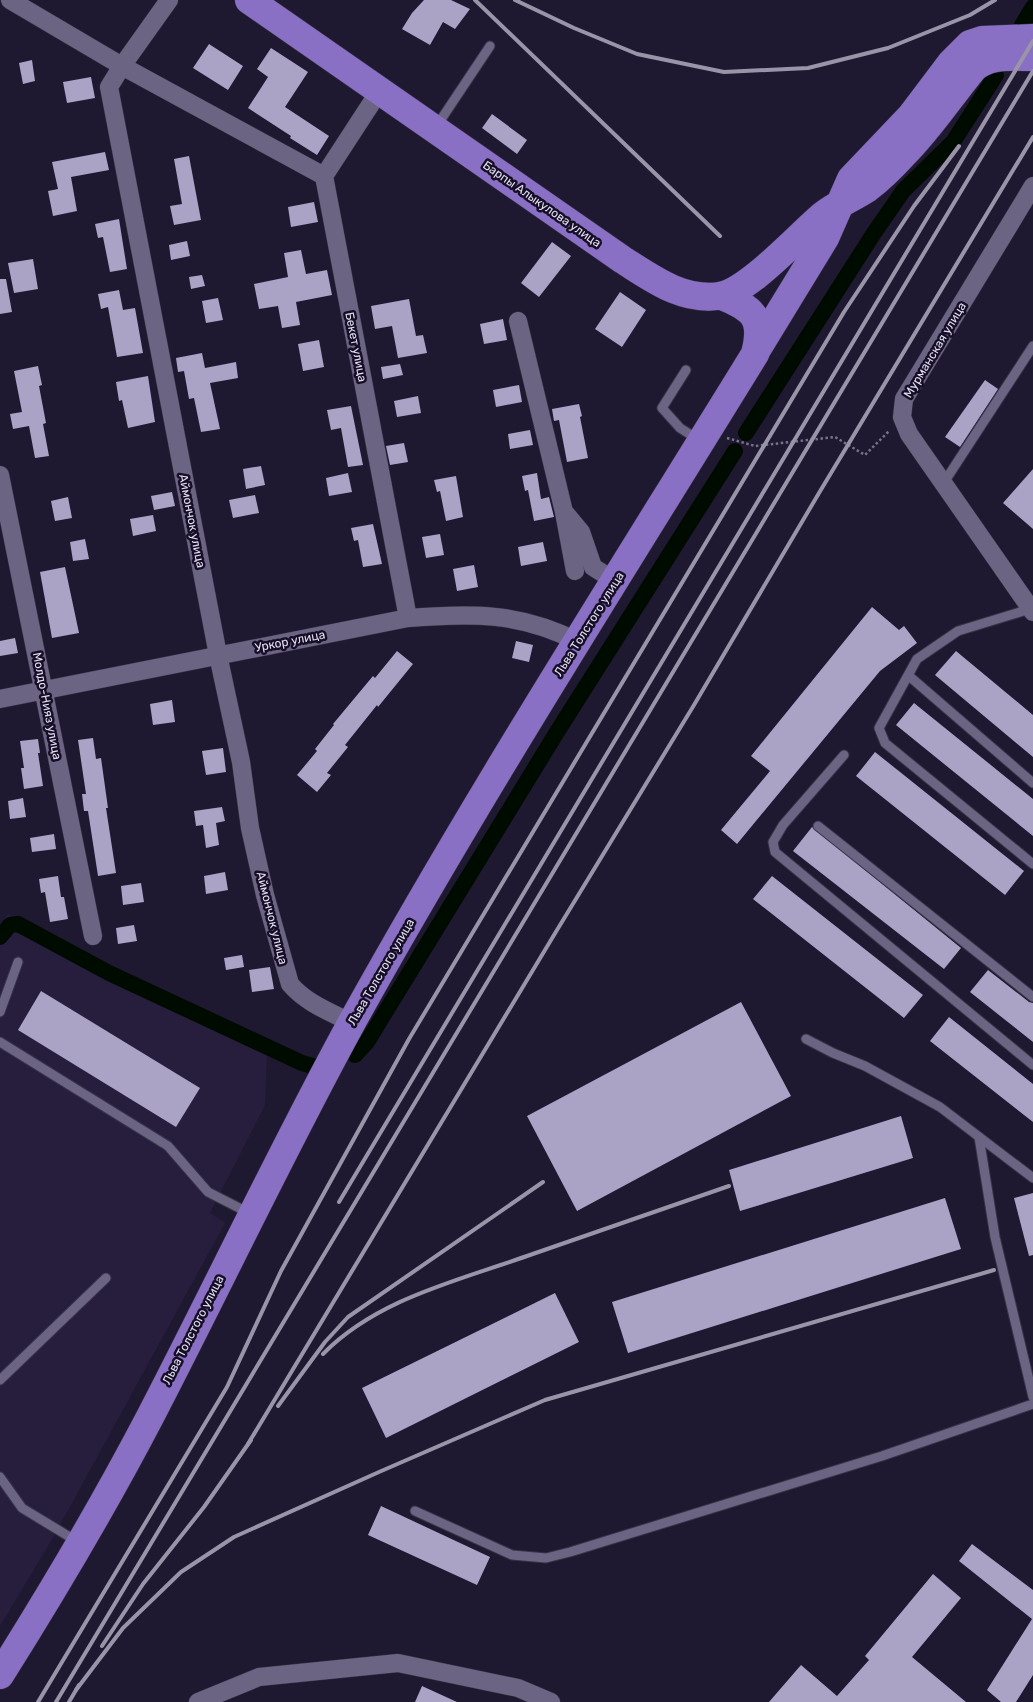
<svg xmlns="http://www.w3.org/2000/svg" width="1033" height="1702" font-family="Rubik,sans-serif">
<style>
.built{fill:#271e3e}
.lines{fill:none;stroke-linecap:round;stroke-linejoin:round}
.canal{stroke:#000b00;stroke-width:16}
.building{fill:#aba3c5}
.lane-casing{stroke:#393448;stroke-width:11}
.street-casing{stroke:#393448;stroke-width:19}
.primary-casing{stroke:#393448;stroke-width:29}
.path{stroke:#787288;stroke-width:2.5;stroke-dasharray:2.5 2.5;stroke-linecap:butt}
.lane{stroke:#6c6483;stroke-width:9}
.street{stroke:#6c6483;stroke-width:18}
.primary{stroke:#8a70c5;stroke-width:28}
.rail{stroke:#9a94a9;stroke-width:4}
.labels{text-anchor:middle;stroke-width:5;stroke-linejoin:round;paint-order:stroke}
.street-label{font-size:12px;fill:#e4e0f2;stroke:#160e27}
</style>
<rect width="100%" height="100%" fill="#1f1831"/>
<path class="built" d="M 8,914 L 267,1050 L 265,1105 L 210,1213 L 225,1223 L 54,1536 L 0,1626 L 0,924 Z"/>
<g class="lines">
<g class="canal">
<path d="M 1021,27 L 1033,7"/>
<path d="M 746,433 L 874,233 L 903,191 L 953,142 L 996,75"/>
<path d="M 0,937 L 10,925 L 18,924 L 109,973 L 302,1063 L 316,1067"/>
<path d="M 355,1055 L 367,1042 L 557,732 L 735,451"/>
</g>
</g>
<g class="building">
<path d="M 424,0 L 451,0 L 470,9 L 455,29 L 443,22 L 430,45 L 402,29 L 412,13 Z"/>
<path d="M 209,44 L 243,66 L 228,90 L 193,68 Z"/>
<path d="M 271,48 L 308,72 L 285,107 L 329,136 L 317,155 L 290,138 L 291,136 L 248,108 L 268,77 L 257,69 Z"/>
<path d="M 32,60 L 35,81 L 23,84 L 19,63 Z"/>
<path d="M 91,77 L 95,98 L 67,103 L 63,82 Z"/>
<path d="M 492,114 L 527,140 L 517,154 L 482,128 Z"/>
<path d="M 105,152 L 109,170 L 71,177 L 77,211 L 53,216 L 48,191 L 58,189 L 52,162 Z"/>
<path d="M 189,156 L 201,220 L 174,225 L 170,206 L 182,204 L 174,159 Z"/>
<path d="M 314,202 L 318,222 L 291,227 L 288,207 Z"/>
<path d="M 119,219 L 127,269 L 110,272 L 103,237 L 98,238 L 95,224 Z"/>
<path d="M 187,241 L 190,256 L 171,260 L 169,245 Z"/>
<path d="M 552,242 L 571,256 L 539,297 L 521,283 Z"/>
<path d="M 301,250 L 306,274 L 327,270 L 332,295 L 296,302 L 300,325 L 282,328 L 278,306 L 259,309 L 254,284 L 288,277 L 284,253 Z"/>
<path d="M 33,259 L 38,289 L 14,293 L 8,263 Z"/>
<path d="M 202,275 L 205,286 L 191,289 L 189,277 Z"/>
<path d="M 0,279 L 6,279 L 12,312 L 0,314 Z"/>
<path d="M 119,290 L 123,310 L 135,308 L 143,353 L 117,357 L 108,307 L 101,309 L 98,294 Z"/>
<path d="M 620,292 L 646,310 L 622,347 L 595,329 Z"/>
<path d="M 218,298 L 223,320 L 206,323 L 202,301 Z"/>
<path d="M 409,299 L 416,336 L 423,335 L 427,353 L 398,358 L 392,326 L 375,329 L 371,306 Z"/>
<path d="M 503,319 L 507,340 L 484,344 L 480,324 Z"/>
<path d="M 319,340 L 324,367 L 303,371 L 298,344 Z"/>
<path d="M 202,353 L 205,368 L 236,362 L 238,378 L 210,383 L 220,429 L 201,432 L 194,398 L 189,399 L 184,371 L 178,372 L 176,358 Z"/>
<path d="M 400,364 L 403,375 L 383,379 L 381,367 Z"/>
<path d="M 38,366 L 42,385 L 39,386 L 46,423 L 43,424 L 49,456 L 35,458 L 29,426 L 13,429 L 10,414 L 22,412 L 14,371 Z"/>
<path d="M 148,376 L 155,422 L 128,428 L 122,400 L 119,401 L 116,382 Z"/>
<path d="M 985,380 L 998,389 L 960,447 L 945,437 Z"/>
<path d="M 519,385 L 522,402 L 496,407 L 493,390 Z"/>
<path d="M 418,396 L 421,413 L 397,417 L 394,401 Z"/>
<path d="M 579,404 L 582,416 L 580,417 L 588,458 L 567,462 L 559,420 L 554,421 L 552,409 Z"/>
<path d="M 351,406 L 363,465 L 348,467 L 341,428 L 331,430 L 327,410 Z"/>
<path d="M 530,430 L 533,445 L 510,449 L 508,434 Z"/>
<path d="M 404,443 L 408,462 L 390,465 L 386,446 Z"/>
<path d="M 261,466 L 265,485 L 246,489 L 243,469 Z"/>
<path d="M 1033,469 L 1033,529 L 1003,503 Z"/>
<path d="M 348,473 L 352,492 L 329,496 L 326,478 Z"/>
<path d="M 537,473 L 541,499 L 549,497 L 554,517 L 534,521 L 528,490 L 525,491 L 522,476 Z"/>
<path d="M 456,476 L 463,517 L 446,521 L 440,491 L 437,492 L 434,480 Z"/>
<path d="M 172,492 L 175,506 L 154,510 L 151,496 Z"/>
<path d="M 255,495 L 259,513 L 233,518 L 229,500 Z"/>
<path d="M 68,497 L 72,518 L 55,521 L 51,501 Z"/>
<path d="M 153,515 L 156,531 L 133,536 L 130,519 Z"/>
<path d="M 373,524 L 382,564 L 363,567 L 358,540 L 354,541 L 351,528 Z"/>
<path d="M 440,534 L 444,555 L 426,558 L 422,537 Z"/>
<path d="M 85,539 L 89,559 L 73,561 L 70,542 Z"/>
<path d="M 543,542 L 547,561 L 521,566 L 518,547 Z"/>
<path d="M 474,565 L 478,587 L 457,591 L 453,569 Z"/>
<path d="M 65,567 L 79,633 L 52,638 L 40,572 Z"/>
<path d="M 872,607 L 899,630 L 904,626 L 917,643 L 880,671 L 737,844 L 721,830 L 770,771 L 751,756 Z"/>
<path d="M 15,638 L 18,653 L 0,656 L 0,641 Z"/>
<path d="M 516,641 L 533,645 L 529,662 L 512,658 Z"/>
<path d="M 397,651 L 413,664 L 378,707 L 377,705 L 345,745 L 348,747 L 327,773 L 331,775 L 317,792 L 297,775 L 317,751 L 315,749 L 334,725 L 333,724 L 373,676 L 375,678 Z"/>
<path d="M 956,651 L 1033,715 L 1033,757 L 935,675 Z"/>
<path d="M 172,700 L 175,722 L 153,725 L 150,704 Z"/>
<path d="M 914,703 L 1033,799 L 1033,836 L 896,725 Z"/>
<path d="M 93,738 L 96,759 L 101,758 L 108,808 L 106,808 L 116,873 L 98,876 L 88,811 L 84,811 L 82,794 L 86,794 L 78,740 Z"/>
<path d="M 38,739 L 40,753 L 38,753 L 43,786 L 24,789 L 21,768 L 24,768 L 20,741 Z"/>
<path d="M 223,748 L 226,772 L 206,775 L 202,751 Z"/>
<path d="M 875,752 L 1024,871 L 1005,895 L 856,776 Z"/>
<path d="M 23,798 L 26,817 L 10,819 L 8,801 Z"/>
<path d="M 222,807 L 225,821 L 216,823 L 219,845 L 206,848 L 203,825 L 196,826 L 194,811 Z"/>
<path d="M 812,827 L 961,948 L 944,969 L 793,851 Z"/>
<path d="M 54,834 L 56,849 L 32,852 L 30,838 Z"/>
<path d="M 225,872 L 228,890 L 206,894 L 204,876 Z"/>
<path d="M 58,876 L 61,897 L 64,897 L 68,919 L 50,922 L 45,892 L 41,893 L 39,879 Z"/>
<path d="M 772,876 L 923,995 L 904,1018 L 753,899 Z"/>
<path d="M 141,883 L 144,902 L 123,905 L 121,886 Z"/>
<path d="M 134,925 L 137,941 L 118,944 L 116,928 Z"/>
<path d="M 242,955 L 244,967 L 226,970 L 224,958 Z"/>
<path d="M 270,967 L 274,989 L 252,992 L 249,970 Z"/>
<path d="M 988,970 L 1029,1002 L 1033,1003 L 1033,1042 L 970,992 Z"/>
<path d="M 41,991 L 200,1088 L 176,1127 L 18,1030 Z"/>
<path d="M 741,1002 L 791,1096 L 577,1211 L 527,1116 Z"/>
<path d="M 949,1017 L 1033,1084 L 1033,1122 L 930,1041 Z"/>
<path d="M 901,1116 L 913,1158 L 740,1211 L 729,1170 Z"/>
<path d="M 1033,1193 L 1033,1255 L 1029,1256 L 1014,1198 Z"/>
<path d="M 945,1198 L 961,1249 L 628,1353 L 612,1302 Z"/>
<path d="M 555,1293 L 579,1342 L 386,1438 L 362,1388 Z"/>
<path d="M 381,1506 L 490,1557 L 477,1585 L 368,1535 Z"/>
<path d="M 972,1544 L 1033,1590 L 1033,1675 L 1016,1702 L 1001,1702 L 987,1690 L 1032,1619 L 959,1561 Z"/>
<path d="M 933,1574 L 961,1598 L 912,1657 L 966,1702 L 769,1702 L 801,1665 L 837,1696 L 869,1660 L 865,1656 Z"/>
<path d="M 422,1686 L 457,1702 L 415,1702 Z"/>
</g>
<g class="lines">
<g class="lane-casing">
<g id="lane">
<path d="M 436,127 L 490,46"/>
<path d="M 686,370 L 662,408 L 680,428 L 699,440"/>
<path d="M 943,484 L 1033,346"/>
<path d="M 1030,609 L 958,631 L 917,659 L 879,728 L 885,743 L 1033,864"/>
<path d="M 909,676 L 1033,783"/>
<path d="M 844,755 L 783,825 L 773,842 L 775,852 L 1033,1065"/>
<path d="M 818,826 L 1033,997"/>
<path d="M 0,1012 L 18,962"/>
<path d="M 806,1039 L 833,1053 L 865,1066 L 940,1107 L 1033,1178"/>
<path d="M 0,1042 L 168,1146 L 208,1192 L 249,1213"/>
<path d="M 979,1137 L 995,1237 L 1033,1397"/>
<path d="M 0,1380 L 106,1278"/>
<path d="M 0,1477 L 22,1508 L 78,1542"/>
<path d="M 415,1511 L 512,1555 L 546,1558 L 570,1552 L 882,1456 L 1033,1404"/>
</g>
</g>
<g class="street-casing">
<g id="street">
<path d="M 10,0 L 122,66 L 324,176"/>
<path d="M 169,0 L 122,66 L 109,87 L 218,655 L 241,762 L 250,828 L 265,895 L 290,984 C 306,1003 330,1012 352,1023"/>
<path d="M 380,90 L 324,176 L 408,618"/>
<path d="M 1033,186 L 904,399 L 902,417 L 909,434 L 1033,612"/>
<path d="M 518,321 L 564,512 L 575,571"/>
<path d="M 0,475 L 93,936"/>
<path d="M 566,514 L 581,532 L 593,567 L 615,581"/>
<path d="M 0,699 L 408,618 C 470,613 521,612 578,642"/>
<path d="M 198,1702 L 259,1677 L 398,1663 L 518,1688 L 551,1702"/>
</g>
</g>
<g class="primary-casing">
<g id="primary">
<path d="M 249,0 L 623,260 C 653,279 682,301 719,296 C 747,293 799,235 823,215 C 837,204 853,198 868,188 C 881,178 893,166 904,154 C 930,128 950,97 973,69 C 989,54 1012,57 1033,57"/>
<path d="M 756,351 L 825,238 L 851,179 L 911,116 L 951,63 L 970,44 L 982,40 L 1033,38"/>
<path d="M 0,1675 C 53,1591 104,1505 150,1417 C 218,1286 281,1152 352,1022 C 478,795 619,575 755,354 C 764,318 754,309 722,296"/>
</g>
</g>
<path class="path" d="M 727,438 L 755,446 L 835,437 L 865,455 L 890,430"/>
<use href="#lane" class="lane"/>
<use href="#street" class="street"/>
<use href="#primary" class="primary"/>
<g class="rail">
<path d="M 475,0 L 720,236"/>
<path d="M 515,0 L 574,28 L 637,54 L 724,72 L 808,68 L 888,48 L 970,15 L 995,0"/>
<path d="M 339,1202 L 1033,41"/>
<path d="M 323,1354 C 377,1299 457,1281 527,1256 C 594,1233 661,1210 729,1186"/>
<path d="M 278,1406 L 325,1342 L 348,1317 L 543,1182"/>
<path d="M 248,1444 L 554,935 L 694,705 L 819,493 L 1033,137"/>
<path d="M 102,1646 L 143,1584 L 204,1507 L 251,1440"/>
<path d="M 76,1690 L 123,1628 L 181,1572 L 234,1537 L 379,1472 L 545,1400 L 994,1270"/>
<path d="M 38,1702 L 227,1387 L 281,1271 L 409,1039 L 844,312 L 914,206 L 959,146"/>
<path d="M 56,1702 L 1033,71"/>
<path d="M 69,1702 L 79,1685"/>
</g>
</g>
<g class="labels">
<g class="street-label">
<text transform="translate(542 204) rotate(35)" y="4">Барпы Алыкулова улица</text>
<text transform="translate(356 347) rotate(79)" y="4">Бекет улица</text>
<text transform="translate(935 350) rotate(-59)" y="4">Мурманская улица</text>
<text transform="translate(192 521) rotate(79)" y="4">Аймончок улица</text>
<text transform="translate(589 624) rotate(-58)" y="4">Льва Толстого улица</text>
<text transform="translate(290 641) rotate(-11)" y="4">Уркор улица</text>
<text transform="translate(47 706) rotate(79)" y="4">Молдо-Нияз улица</text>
<text transform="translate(272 918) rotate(76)" y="4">Аймончок улица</text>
<text transform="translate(381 972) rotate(-60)" y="4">Льва Толстого улица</text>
<text transform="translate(193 1330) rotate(-63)" y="4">Льва Толстого улица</text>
</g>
</g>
</svg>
